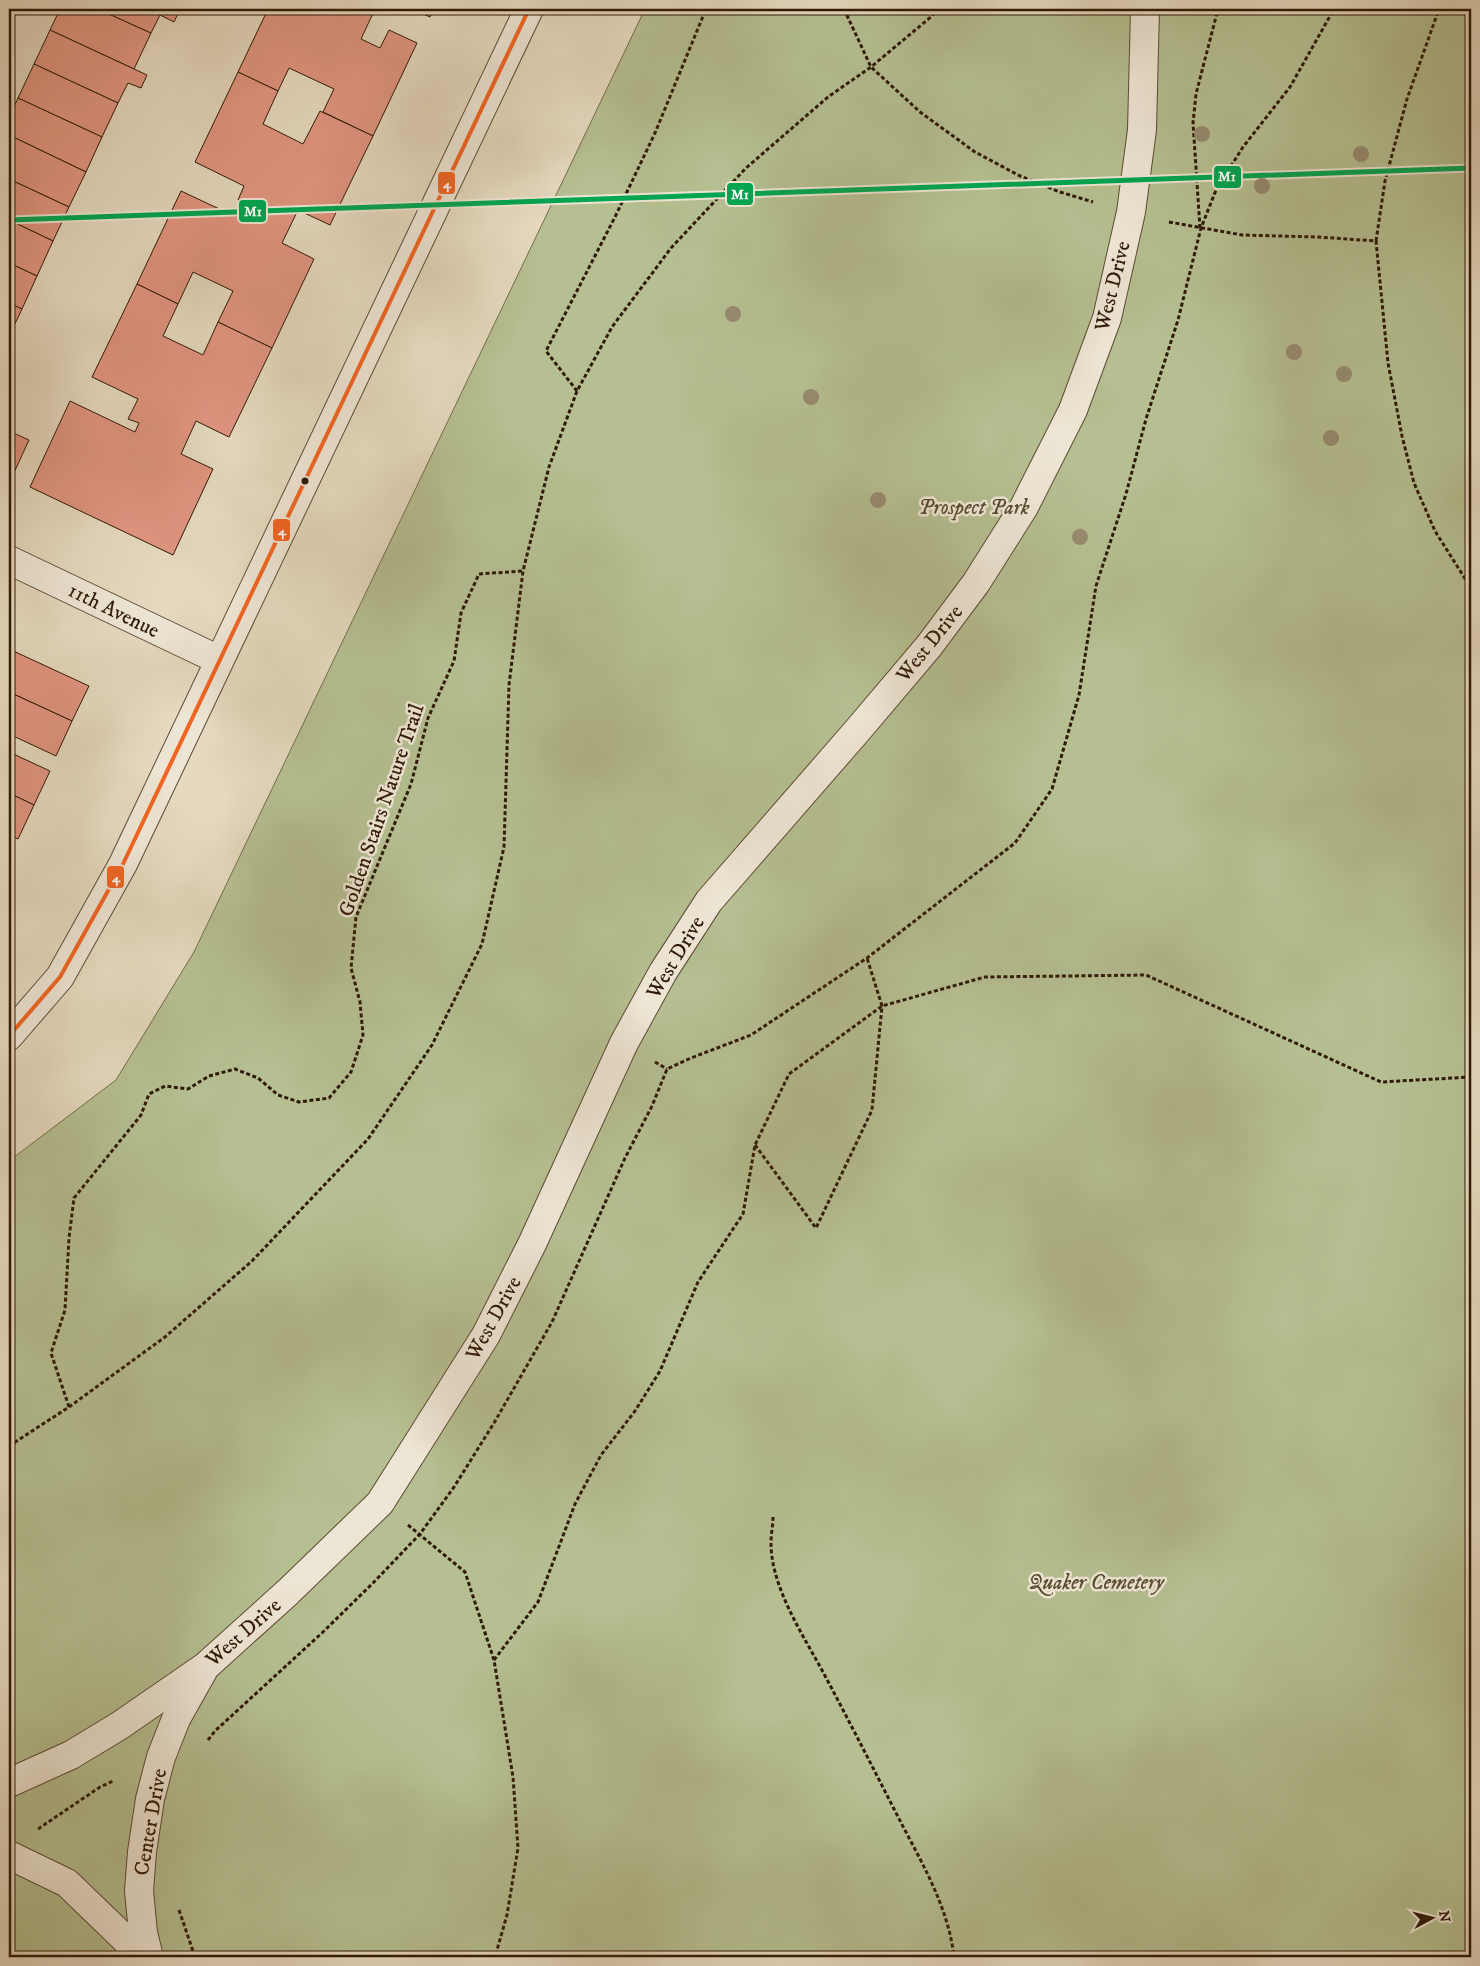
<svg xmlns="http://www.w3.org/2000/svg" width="1480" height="1966" font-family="'IM FELL DW Pica',serif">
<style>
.green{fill:#b5bf91;stroke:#726c4b}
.building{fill:#e09580;stroke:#301a05}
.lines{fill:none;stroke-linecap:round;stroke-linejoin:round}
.pedestrian-casing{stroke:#5d4a34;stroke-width:30}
.minor-casing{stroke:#5d4a34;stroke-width:30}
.tertiary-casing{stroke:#5d4a34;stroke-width:30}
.path{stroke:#301a05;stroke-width:3;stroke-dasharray:4 2.5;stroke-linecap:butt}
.pedestrian{stroke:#eee6d5;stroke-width:28}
.minor{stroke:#eee6d5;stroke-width:28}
.tertiary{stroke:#eee6d5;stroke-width:28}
.bus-1-casing{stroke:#eee6d5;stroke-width:8}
.bus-1{stroke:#f26522;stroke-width:4}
.metro-1-casing{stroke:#eee6d5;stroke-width:9}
.metro-1{stroke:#00a651;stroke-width:5}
.tree{fill:#978b70}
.bus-dot{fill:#301a05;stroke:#eee6d5;stroke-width:2}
.labels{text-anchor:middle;stroke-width:5;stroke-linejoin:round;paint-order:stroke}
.street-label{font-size:21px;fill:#301a05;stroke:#eee6d5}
.park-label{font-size:21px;font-style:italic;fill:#584c2f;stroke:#eee6d5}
.line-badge{stroke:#eee6d5;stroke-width:2}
.badge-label{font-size:14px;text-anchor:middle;font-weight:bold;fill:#fff}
</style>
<rect width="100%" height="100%" fill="#e5d9bf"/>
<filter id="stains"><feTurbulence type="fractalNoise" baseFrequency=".004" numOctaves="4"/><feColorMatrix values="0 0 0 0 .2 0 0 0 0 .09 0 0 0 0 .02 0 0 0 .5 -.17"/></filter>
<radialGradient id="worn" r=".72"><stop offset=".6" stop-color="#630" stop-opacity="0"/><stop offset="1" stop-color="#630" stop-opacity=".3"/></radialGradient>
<path class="green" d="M 645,9 L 1471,9 L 1471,1957 L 9,1957 L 9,1161 L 116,1080 L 194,952 Z"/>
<g class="building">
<path d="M 60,9 L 98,9 L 151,33 L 134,69 L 50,30 Z"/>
<path d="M 98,9 L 180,9 L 174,22 L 160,15 L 151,33 Z"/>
<path d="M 268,9 L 375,9 L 361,39 L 380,48 L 389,30 L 417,43 L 373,136 L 323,112 L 334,89 L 289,68 L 278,91 L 238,72 Z"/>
<path d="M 412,9 L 434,9 L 430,17 Z"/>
<path d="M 50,30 L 147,75 L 141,88 L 128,83 L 118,103 L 34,64 Z"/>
<path d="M 34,64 L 118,103 L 102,137 L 18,98 Z"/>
<path d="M 238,72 L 278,91 L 263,124 L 303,144 L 320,111 L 373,136 L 330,225 L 298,210 L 282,243 L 314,259 L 272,348 L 218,322 L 233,291 L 193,272 L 178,304 L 137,284 L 181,191 L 230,214 L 233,210 L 242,215 L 247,204 L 238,200 L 244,186 L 195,162 Z"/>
<path d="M 18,98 L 102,137 L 86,172 L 9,135 L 9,118 Z"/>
<path d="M 9,135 L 86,172 L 69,207 L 9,179 Z"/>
<path d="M 9,179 L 69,207 L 53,241 L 9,220 Z"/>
<path d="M 9,220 L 53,241 L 37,276 L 9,263 Z"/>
<path d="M 9,263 L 37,276 L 22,309 L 9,303 Z"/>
<path d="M 137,284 L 178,304 L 163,336 L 203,355 L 218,322 L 272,348 L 229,437 L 196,421 L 181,454 L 213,469 L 173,555 L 30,487 L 70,401 L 135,432 L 139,423 L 128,419 L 138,399 L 92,377 Z"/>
<path d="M 9,303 L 22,309 L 9,336 Z"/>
<path d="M 9,431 L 29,440 L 12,477 L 9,476 Z"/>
<path d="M 9,649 L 89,686 L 72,721 L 9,692 Z"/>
<path d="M 9,692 L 72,721 L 56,756 L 9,734 Z"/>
<path d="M 9,752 L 50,771 L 34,805 L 9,793 Z"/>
<path d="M 9,793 L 34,805 L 18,839 L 9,835 Z"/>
</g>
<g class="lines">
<g class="pedestrian-casing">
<g id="pedestrian">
<path d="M 9,1783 L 71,1755 L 119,1726 L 206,1666 L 288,1592 L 380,1503 L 486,1335 L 532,1244 L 624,1043 L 663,972 L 709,901 L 857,731 L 929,646 L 976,583 L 1024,507 L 1073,410 L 1107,318 L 1131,212 L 1142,130 L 1145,9"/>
<path d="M 9,1855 L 67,1883 L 126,1940 L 137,1957"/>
<path d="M 149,1957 L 143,1933 L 139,1891 L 142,1852 L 150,1799 L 161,1757 L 176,1719 L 203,1671"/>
</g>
</g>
<g class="minor-casing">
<path id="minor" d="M 9,560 L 219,660"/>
</g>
<g class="tertiary-casing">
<path id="tertiary" d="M 9,1036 L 60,977 L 123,864 L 529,9"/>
</g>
<g class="path">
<path d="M 844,9 L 871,67 L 920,112 L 975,152 L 1020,176 L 1060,192 L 1093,202"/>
<path d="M 1169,222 L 1242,235 L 1318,237 L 1376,241 L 1388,363 L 1402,436 L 1414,483 L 1435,531 L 1471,588"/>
<path d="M 1200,228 L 1193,123 L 1196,94 L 1218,9"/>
<path d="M 1376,241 L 1385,181 L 1407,99 L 1439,9"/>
<path d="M 577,391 L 546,351 L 615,217 L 655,133 L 706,9"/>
<path d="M 655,1062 L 667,1069"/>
<path d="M 755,1145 L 816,1228 L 872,1110 L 882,1006 L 867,958"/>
<path d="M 69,1407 L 51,1353 L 65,1310 L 69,1238 L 74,1198 L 141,1115 L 149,1094 L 165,1086 L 188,1089 L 209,1076 L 235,1069 L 258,1078 L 278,1095 L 299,1102 L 329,1098 L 351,1072 L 363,1035 L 360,1002 L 351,968 L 356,917 L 411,784 L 428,718 L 454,661 L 461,613 L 479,574 L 523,571"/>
<path d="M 9,1446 L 69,1407 L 165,1337 L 252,1261 L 368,1139 L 432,1045 L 482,944 L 504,847 L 509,685 L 523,571 L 549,467 L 577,391 L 612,327 L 671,248 L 746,168 L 828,97 L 871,67 L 932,16 L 937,9"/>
<path d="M 773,1517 C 773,1525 771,1534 771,1543 C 771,1587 803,1635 823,1672 C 847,1717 870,1762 893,1807 C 917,1855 948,1903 954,1957"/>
<path d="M 408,1525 L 465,1572 L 494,1660 L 513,1777 L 518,1848 L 507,1915 L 495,1957"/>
<path d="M 494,1660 L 538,1602 L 575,1504 L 601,1455 L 635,1411 L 660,1371 L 698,1282 L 743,1214 L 755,1145 L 789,1074 L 882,1006 L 985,977 L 1146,975 L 1381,1082 L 1471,1077"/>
<path d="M 208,1740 L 215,1731 L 323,1632 L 373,1583 L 420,1534 L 454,1487 L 494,1423 L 552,1322 L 625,1158 L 652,1106 L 667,1069 L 691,1058 L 751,1035 L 867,958 L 1015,843 L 1052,789 L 1079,695 L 1096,586 L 1126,494 L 1146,419 L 1178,320 L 1201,228 L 1216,190 L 1243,147 L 1290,87 L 1334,9"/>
<path d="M 38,1829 L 100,1787 L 113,1781"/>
<path d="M 179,1910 L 195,1957"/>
</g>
<use href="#pedestrian" class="pedestrian"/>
<use href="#minor" class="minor"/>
<use href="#tertiary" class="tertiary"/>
<g class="bus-1-casing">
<path id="bus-1" d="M 9,1036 L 60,977 L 123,864 L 529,9"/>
</g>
<use href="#bus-1" class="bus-1"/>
<g class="metro-1-casing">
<path id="metro-1" d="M 9,220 L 1471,168"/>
</g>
<use href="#metro-1" class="metro-1"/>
</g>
<g class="tree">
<circle cx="1202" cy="134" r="8"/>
<circle cx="1361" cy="154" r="8"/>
<circle cx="1262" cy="186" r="8"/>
<circle cx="733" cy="314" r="8"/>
<circle cx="1294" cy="352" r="8"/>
<circle cx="1344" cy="374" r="8"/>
<circle cx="811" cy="397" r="8"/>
<circle cx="1331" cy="438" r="8"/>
<circle cx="878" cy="500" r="8"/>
<circle cx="1080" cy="537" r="8"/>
</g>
<circle class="bus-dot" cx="305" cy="481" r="4.5"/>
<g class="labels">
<g class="street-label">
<text transform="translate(1112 286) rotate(-76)" y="7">West Drive</text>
<text transform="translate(114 610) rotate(26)" y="7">11th Avenue</text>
<text transform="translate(929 643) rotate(-51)" y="7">West Drive</text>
<text transform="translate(381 810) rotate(-71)" y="7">Golden Stairs Nature Trail</text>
<text transform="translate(675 957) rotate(-59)" y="7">West Drive</text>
<text transform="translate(493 1318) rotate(-61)" y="7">West Drive</text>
<text transform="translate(243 1632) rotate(-41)" y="7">West Drive</text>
<text transform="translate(150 1822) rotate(-80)" y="7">Center Drive</text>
</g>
<g class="park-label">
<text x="974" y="514">Prospect Park</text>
<text x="1096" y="1589">Quaker Cemetery</text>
</g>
</g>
<g class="line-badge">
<rect x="1213" y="165" width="29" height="24" rx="5" fill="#00a651"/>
<rect x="437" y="171" width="19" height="24" rx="5" fill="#f26522"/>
<rect x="726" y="182" width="28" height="24" rx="5" fill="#00a651"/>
<rect x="238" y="199" width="29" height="24" rx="5" fill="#00a651"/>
<rect x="272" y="518" width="19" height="24" rx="5" fill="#f26522"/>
<rect x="106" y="865" width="19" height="24" rx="5" fill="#f26522"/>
</g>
<g class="badge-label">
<text x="1227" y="181">M1</text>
<text x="447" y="188">4</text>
<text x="740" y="199">M1</text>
<text x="253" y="216">M1</text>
<text x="282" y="535">4</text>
<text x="116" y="882">4</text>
</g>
<rect width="1480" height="1966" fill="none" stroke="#e5d9bf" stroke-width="30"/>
<rect x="10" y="10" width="1460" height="1946" fill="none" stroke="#301a05" stroke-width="2.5"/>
<rect x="15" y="15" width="1450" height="1936" fill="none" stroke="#301a05"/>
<g transform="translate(1432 1918) rotate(83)" stroke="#eee6d5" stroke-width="4" paint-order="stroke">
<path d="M0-4L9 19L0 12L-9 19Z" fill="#301a05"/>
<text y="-8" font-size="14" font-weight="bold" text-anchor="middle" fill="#301a05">N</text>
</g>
<rect width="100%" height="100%" filter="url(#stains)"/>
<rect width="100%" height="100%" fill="url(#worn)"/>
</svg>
